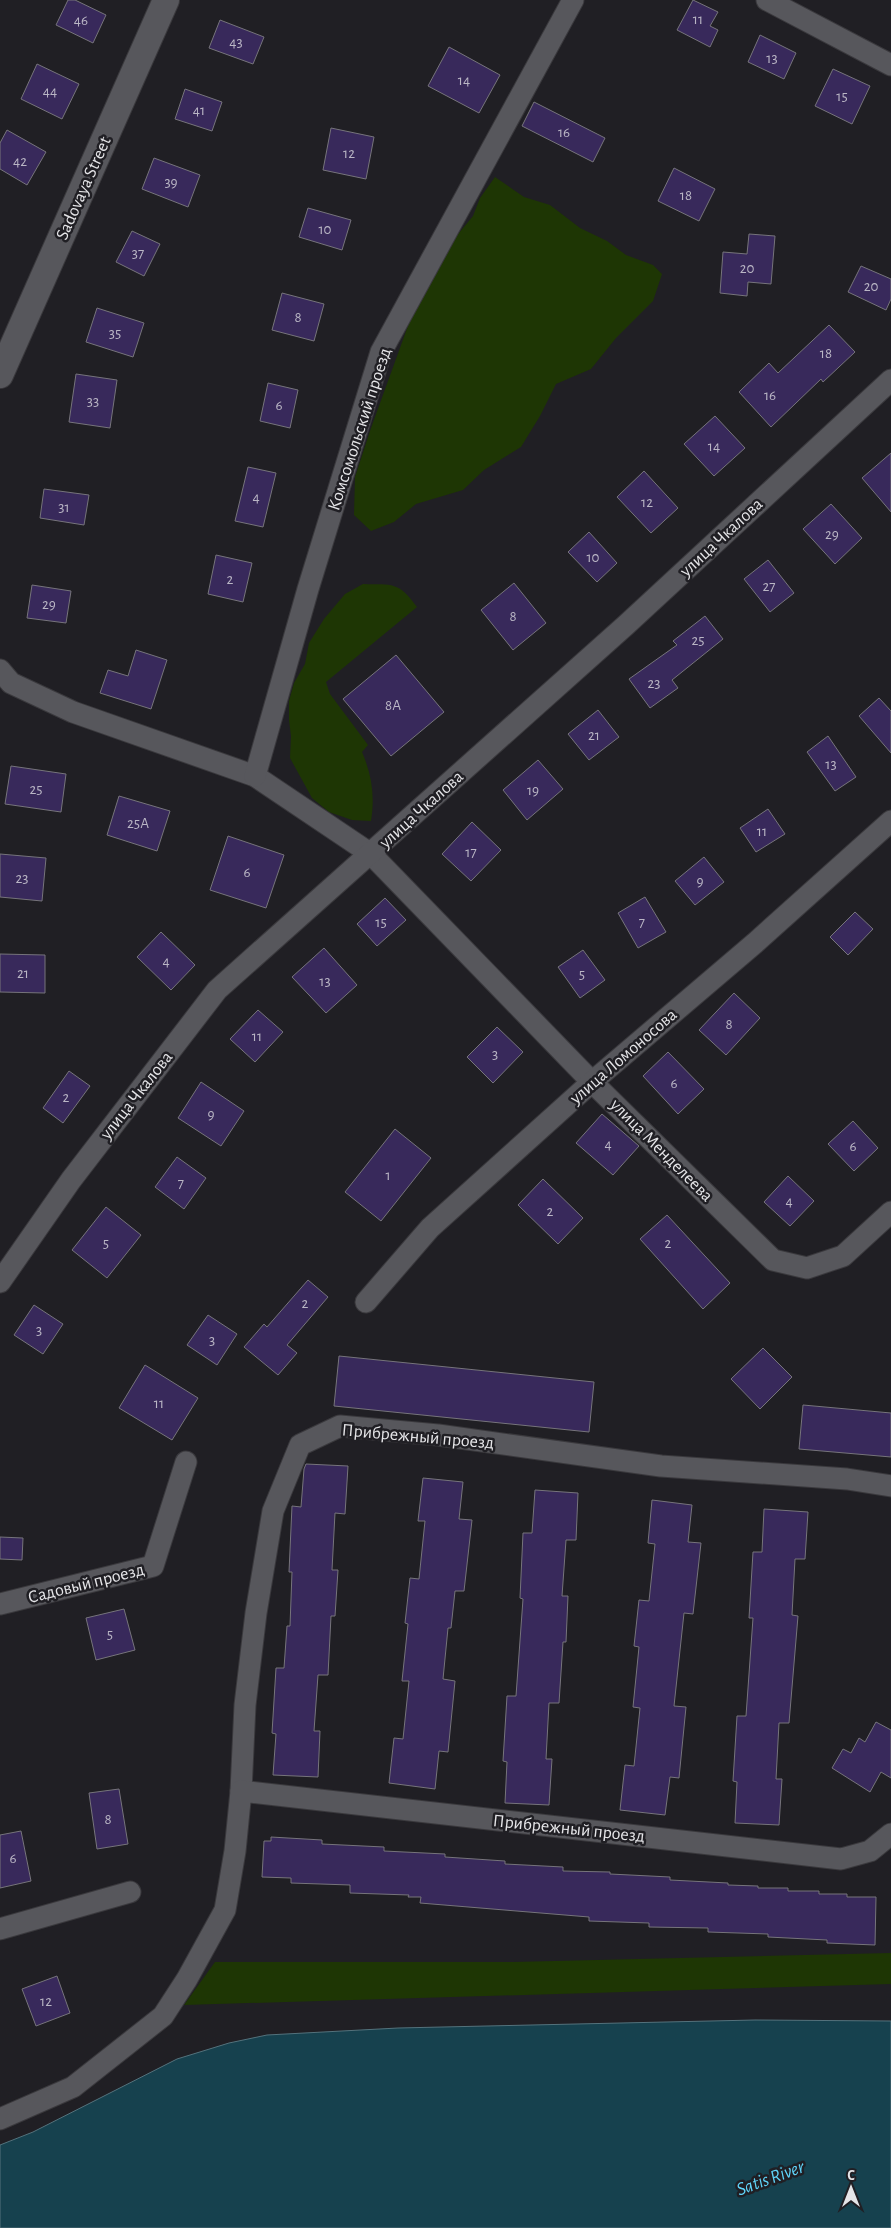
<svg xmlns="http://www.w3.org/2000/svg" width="891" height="2228" font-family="'Alegreya Sans',sans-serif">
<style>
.green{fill:#1e3604}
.water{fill:#16414e;stroke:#54727c}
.building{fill:#38295b;stroke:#76747b}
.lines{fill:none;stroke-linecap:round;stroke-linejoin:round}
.minor-casing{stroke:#3a393d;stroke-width:23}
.tertiary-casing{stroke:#3a393d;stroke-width:28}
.minor{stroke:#57575c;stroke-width:21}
.tertiary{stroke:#57575c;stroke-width:26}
.labels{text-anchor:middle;stroke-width:5;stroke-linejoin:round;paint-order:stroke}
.number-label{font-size:15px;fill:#bab6c5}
.street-label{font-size:18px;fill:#e5e5e8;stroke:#201f24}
.water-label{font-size:19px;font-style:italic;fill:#5fd3f8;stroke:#201f24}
</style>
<rect width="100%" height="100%" fill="#201f24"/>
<g class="green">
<path d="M 495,177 L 524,197 L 550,205 L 580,228 L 607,241 L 626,255 L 653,265 L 662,274 L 653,301 L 616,338 L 591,369 L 556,384 L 540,416 L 521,447 L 484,470 L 463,490 L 416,504 L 394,522 L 371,531 L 354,515 L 355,477 L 371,428 L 409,323 L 454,239 L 473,216 L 480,198 Z"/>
<path d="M 363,584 C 393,585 398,581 417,607 L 326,682 L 330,694 L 368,745 L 362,752 C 372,775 375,797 371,821 L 352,820 L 329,812 L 312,798 L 290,758 L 291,736 L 289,720 L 289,701 L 294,683 L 305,664 L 309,643 L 324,619 L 345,594 Z"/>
<path d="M 891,1953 L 891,1984 L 184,2005 L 215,1962 L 513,1962 Z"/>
</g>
<path class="water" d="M 755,2020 L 891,2021 L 891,2228 L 0,2228 L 0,2145 L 33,2132 L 177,2059 L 229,2043 L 267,2035 L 398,2028 Z"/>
<g class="building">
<path d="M 68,0 L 75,0 L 106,15 L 93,43 L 56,25 Z"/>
<path d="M 693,0 L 718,12 L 710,26 L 718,30 L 710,47 L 677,30 Z"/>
<path d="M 220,20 L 264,37 L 253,64 L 209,48 Z"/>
<path d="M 760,35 L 796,53 L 784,79 L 748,62 Z"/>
<path d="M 449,47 L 500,75 L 479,113 L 428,86 Z"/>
<path d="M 37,64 L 79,84 L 62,119 L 21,99 Z"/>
<path d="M 833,69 L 870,86 L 852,124 L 815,106 Z"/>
<path d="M 185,89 L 222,102 L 212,131 L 175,119 Z"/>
<path d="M 534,102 L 605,138 L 593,162 L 522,126 Z"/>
<path d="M 331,128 L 374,137 L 366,179 L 323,170 Z"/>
<path d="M 7,130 L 46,152 L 27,185 L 0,169 L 0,143 Z"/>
<path d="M 154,158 L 200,175 L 188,207 L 142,189 Z"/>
<path d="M 674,168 L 715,189 L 699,221 L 658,201 Z"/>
<path d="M 308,208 L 351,220 L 342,250 L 299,237 Z"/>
<path d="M 132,231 L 160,244 L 144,276 L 116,262 Z"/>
<path d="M 749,234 L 775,236 L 771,284 L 748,282 L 747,296 L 720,293 L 723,252 L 747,254 Z"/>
<path d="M 861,266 L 891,279 L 891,299 L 886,310 L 848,292 Z"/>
<path d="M 282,293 L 324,304 L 314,341 L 272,330 Z"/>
<path d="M 97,308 L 144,323 L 133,357 L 86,342 Z"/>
<path d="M 829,325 L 855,352 L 823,382 L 821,379 L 771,427 L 739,392 L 769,363 L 778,373 Z"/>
<path d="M 76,374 L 117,380 L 110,428 L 69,422 Z"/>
<path d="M 268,383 L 298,390 L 290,428 L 260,421 Z"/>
<path d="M 715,416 L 745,448 L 714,476 L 684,444 Z"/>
<path d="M 891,453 L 891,512 L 862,478 Z"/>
<path d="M 248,467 L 276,473 L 263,527 L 235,521 Z"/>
<path d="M 644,471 L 678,508 L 651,533 L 617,497 Z"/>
<path d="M 44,489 L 89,495 L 84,525 L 40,518 Z"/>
<path d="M 831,504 L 862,538 L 835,564 L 803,529 Z"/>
<path d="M 589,532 L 617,563 L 597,582 L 568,552 Z"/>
<path d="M 216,555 L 252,563 L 243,602 L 208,594 Z"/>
<path d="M 768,560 L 794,593 L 770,612 L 744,579 Z"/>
<path d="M 514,583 L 546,623 L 513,650 L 481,610 Z"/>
<path d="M 32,585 L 71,591 L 66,623 L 27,618 Z"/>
<path d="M 705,616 L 723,639 L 672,680 L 678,688 L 650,708 L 629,679 L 677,645 L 673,641 Z"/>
<path d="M 136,650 L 167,660 L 151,709 L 100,693 L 108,670 L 128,676 Z"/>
<path d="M 396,655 L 444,712 L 391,756 L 343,699 Z"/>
<path d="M 879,698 L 891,711 L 891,753 L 859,716 Z"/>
<path d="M 598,710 L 619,737 L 589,760 L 568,734 Z"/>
<path d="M 828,736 L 856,777 L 835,791 L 807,752 Z"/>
<path d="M 538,760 L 563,789 L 527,820 L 503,790 Z"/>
<path d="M 11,766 L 66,774 L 61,812 L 5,804 Z"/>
<path d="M 119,796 L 170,811 L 157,851 L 107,835 Z"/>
<path d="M 768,809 L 785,834 L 756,852 L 740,828 Z"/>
<path d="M 472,822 L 501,850 L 471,881 L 442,854 Z"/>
<path d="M 228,836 L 284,855 L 266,908 L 210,890 Z"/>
<path d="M 0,854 L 46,858 L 42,901 L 0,897 Z"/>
<path d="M 704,857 L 724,882 L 695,905 L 675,881 Z"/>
<path d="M 645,897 L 666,932 L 638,948 L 618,913 Z"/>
<path d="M 385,898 L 406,920 L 377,946 L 357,924 Z"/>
<path d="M 855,912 L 873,929 L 848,955 L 830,937 Z"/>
<path d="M 161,932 L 195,965 L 171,990 L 137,957 Z"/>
<path d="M 324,948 L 357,985 L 326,1013 L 292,977 Z"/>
<path d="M 583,950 L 605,980 L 580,998 L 558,967 Z"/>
<path d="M 0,954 L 45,955 L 45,993 L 0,992 Z"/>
<path d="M 734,993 L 760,1018 L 726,1055 L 699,1030 Z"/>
<path d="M 258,1010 L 283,1032 L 255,1062 L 230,1039 Z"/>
<path d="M 497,1027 L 523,1052 L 493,1083 L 467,1057 Z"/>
<path d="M 668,1052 L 704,1089 L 678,1114 L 643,1076 Z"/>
<path d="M 69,1071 L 90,1086 L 63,1123 L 43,1108 Z"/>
<path d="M 201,1082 L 244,1111 L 221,1146 L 178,1118 Z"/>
<path d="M 602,1114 L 639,1146 L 613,1175 L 576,1143 Z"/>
<path d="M 853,1121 L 878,1148 L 854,1171 L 828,1144 Z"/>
<path d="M 395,1129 L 431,1158 L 381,1221 L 345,1192 Z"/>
<path d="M 177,1157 L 206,1178 L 184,1209 L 155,1187 Z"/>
<path d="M 788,1176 L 814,1201 L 790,1226 L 764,1202 Z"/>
<path d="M 543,1179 L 583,1218 L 558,1244 L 518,1205 Z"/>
<path d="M 106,1207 L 141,1235 L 107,1278 L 72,1250 Z"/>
<path d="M 667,1215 L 730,1283 L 703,1309 L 640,1239 Z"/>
<path d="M 308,1280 L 328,1297 L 287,1345 L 297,1353 L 278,1375 L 244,1347 L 264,1324 L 267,1327 Z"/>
<path d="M 34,1305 L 63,1324 L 43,1354 L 14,1335 Z"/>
<path d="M 208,1315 L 237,1334 L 217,1365 L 187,1345 Z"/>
<path d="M 763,1348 L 792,1377 L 760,1409 L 731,1379 Z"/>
<path d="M 339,1356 L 594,1382 L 589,1432 L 334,1406 Z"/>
<path d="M 145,1365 L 198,1398 L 172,1440 L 119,1408 Z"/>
<path d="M 803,1405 L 891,1413 L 891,1457 L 799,1449 Z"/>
<path d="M 306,1464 L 348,1466 L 345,1514 L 335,1513 L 332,1570 L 338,1570 L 335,1616 L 331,1616 L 328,1675 L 318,1675 L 314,1731 L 320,1731 L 318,1777 L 273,1775 L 276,1734 L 272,1733 L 276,1668 L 284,1668 L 287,1626 L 290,1626 L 292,1572 L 289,1572 L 292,1506 L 301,1507 L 304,1469 Z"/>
<path d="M 423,1478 L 463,1482 L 459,1519 L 472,1520 L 464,1591 L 455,1591 L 451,1628 L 448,1628 L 443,1679 L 455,1681 L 448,1752 L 439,1751 L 435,1789 L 389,1783 L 394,1738 L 403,1739 L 409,1681 L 402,1681 L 408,1624 L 405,1623 L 410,1578 L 419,1579 L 425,1521 L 418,1521 Z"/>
<path d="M 535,1490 L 578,1493 L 576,1540 L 566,1540 L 562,1596 L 568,1596 L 566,1642 L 563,1642 L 559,1703 L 549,1703 L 546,1759 L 552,1759 L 549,1805 L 505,1803 L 507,1762 L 503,1761 L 507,1696 L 516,1696 L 523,1599 L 520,1598 L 523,1533 L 532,1533 Z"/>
<path d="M 652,1500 L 692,1505 L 688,1542 L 701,1543 L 693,1614 L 684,1613 L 674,1706 L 686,1707 L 679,1778 L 670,1777 L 665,1815 L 620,1810 L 625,1765 L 634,1766 L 640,1708 L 633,1707 L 639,1647 L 634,1646 L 639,1600 L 649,1601 L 655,1544 L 648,1543 Z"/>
<path d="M 764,1509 L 808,1512 L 805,1559 L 795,1559 L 792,1615 L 798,1616 L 789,1723 L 779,1723 L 776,1779 L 782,1779 L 779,1825 L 735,1823 L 737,1782 L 733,1781 L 737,1716 L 746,1716 L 753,1618 L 749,1618 L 753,1552 L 762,1552 Z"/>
<path d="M 0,1537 L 23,1538 L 22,1560 L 0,1559 Z"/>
<path d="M 124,1609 L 135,1650 L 96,1660 L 86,1618 Z"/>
<path d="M 876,1722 L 891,1730 L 891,1778 L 881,1772 L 870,1792 L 832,1768 L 843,1749 L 851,1753 L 859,1738 L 865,1742 Z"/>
<path d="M 119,1789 L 128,1844 L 97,1849 L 89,1793 Z"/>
<path d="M 21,1831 L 31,1881 L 0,1888 L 0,1835 Z"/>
<path d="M 271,1837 L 322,1840 L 322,1844 L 384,1847 L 384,1851 L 445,1854 L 445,1857 L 505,1861 L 505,1864 L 563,1867 L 563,1871 L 610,1872 L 610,1874 L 670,1877 L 670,1880 L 728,1883 L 728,1885 L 758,1886 L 758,1888 L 788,1888 L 788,1891 L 819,1891 L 819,1894 L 847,1894 L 847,1897 L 876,1897 L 875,1945 L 827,1943 L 827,1940 L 768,1937 L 768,1934 L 708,1932 L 708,1928 L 649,1927 L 649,1923 L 589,1921 L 589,1917 L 420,1903 L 421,1897 L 408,1897 L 409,1895 L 350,1893 L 350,1885 L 291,1883 L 291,1878 L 262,1877 L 264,1841 L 271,1841 Z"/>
<path d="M 57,1976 L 70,2013 L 36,2026 L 22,1989 Z"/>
</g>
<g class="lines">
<g class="minor-casing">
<g id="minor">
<path d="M 767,0 L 891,65"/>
<path d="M 0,670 L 11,683 L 73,712 L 255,776 L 371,854 L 592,1082 L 773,1260 L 807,1268 L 843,1256 L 891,1212"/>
<path d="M 255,776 L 308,589 L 381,352 L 573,0"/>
<path d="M 0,1282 L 71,1180 L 217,990 L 626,625 L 891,380"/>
<path d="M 366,1302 L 430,1228 L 592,1082 L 755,943 L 891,821"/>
<path d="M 0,1604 L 153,1566 L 186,1462"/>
<path d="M 241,1791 L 245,1705 L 256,1613 L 273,1511 L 300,1445 L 340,1426 L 438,1435 L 661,1466 L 847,1479 L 891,1486"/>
<path d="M 0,1929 L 130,1892"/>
<path d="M 0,2119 L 73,2087 L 163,2016 L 187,1979 L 225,1910 L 235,1851 L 241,1791 L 841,1859 L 870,1851 L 891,1834"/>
</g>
</g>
<g class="tertiary-casing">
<path id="tertiary" d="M 0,375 L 166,0"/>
</g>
<use href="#minor" class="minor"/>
<use href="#tertiary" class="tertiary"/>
</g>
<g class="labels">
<g class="number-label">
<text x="698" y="24">11</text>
<text x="81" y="25">46</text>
<text x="236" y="47">43</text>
<text x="772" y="63">13</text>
<text x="464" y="85">14</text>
<text x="50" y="96">44</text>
<text x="842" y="101">15</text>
<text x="199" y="115">41</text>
<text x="564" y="137">16</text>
<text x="349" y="158">12</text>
<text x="20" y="166">42</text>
<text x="171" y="187">39</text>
<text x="686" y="200">18</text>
<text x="325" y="234">10</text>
<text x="138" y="258">37</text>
<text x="747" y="273">20</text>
<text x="871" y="291">20</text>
<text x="298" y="322">8</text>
<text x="115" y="338">35</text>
<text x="826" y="358">18</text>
<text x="770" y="400">16</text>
<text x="93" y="406">33</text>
<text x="279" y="410">6</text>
<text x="714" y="451">14</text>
<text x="256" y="502">4</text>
<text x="647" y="507">12</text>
<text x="64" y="512">31</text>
<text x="832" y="539">29</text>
<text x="593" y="562">10</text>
<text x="230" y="584">2</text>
<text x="769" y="591">27</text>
<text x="49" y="609">29</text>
<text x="513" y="621">8</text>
<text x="698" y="645">25</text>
<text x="654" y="688">23</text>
<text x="393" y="710">8А</text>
<text x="594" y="740">21</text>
<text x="831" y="769">13</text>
<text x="36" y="794">25</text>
<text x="533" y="795">19</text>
<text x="138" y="828">25А</text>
<text x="762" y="836">11</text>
<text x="471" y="857">17</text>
<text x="247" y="877">6</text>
<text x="22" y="883">23</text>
<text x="700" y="886">9</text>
<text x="381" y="927">15</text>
<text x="642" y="927">7</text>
<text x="166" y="966">4</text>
<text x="23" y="978">21</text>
<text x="582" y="979">5</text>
<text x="325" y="986">13</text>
<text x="729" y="1029">8</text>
<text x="257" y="1041">11</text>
<text x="495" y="1059">3</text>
<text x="674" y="1088">6</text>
<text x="66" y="1102">2</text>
<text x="211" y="1119">9</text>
<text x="608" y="1149">4</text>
<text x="853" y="1151">6</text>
<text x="388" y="1180">1</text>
<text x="181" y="1188">7</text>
<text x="789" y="1206">4</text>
<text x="550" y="1216">2</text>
<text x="106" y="1248">5</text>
<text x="668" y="1248">2</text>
<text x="305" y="1308">2</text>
<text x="39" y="1335">3</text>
<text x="212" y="1345">3</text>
<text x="159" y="1408">11</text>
<text x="110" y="1639">5</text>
<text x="108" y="1824">8</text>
<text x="13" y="1863">6</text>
<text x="46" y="2006">12</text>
</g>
<g class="street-label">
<text transform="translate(83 188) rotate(-66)" y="6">Sadovaya Street</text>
<text transform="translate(359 429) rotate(-72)" y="6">Комсомольский проезд</text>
<text transform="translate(721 537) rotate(-43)" y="6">улица Чкалова</text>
<text transform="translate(421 809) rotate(-42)" y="6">улица Чкалова</text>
<text transform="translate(623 1056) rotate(-41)" y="6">улица Ломоносова</text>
<text transform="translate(136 1095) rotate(-52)" y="6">улица Чкалова</text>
<text transform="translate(662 1150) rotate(45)" y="6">улица Менделеева</text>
<text transform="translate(418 1436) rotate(5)" y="6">Прибрежный проезд</text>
<text transform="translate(86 1583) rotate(-14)" y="6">Садовый проезд</text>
<text transform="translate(569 1828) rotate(6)" y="6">Прибрежный проезд</text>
</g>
<g class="water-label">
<text transform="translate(770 2177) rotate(-20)" y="7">Satis River</text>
</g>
</g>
<g transform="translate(851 2188)" stroke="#201f24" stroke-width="4" paint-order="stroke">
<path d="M0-4L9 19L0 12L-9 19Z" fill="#e5e5e8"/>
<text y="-8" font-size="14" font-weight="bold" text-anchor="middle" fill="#e5e5e8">С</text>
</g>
</svg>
